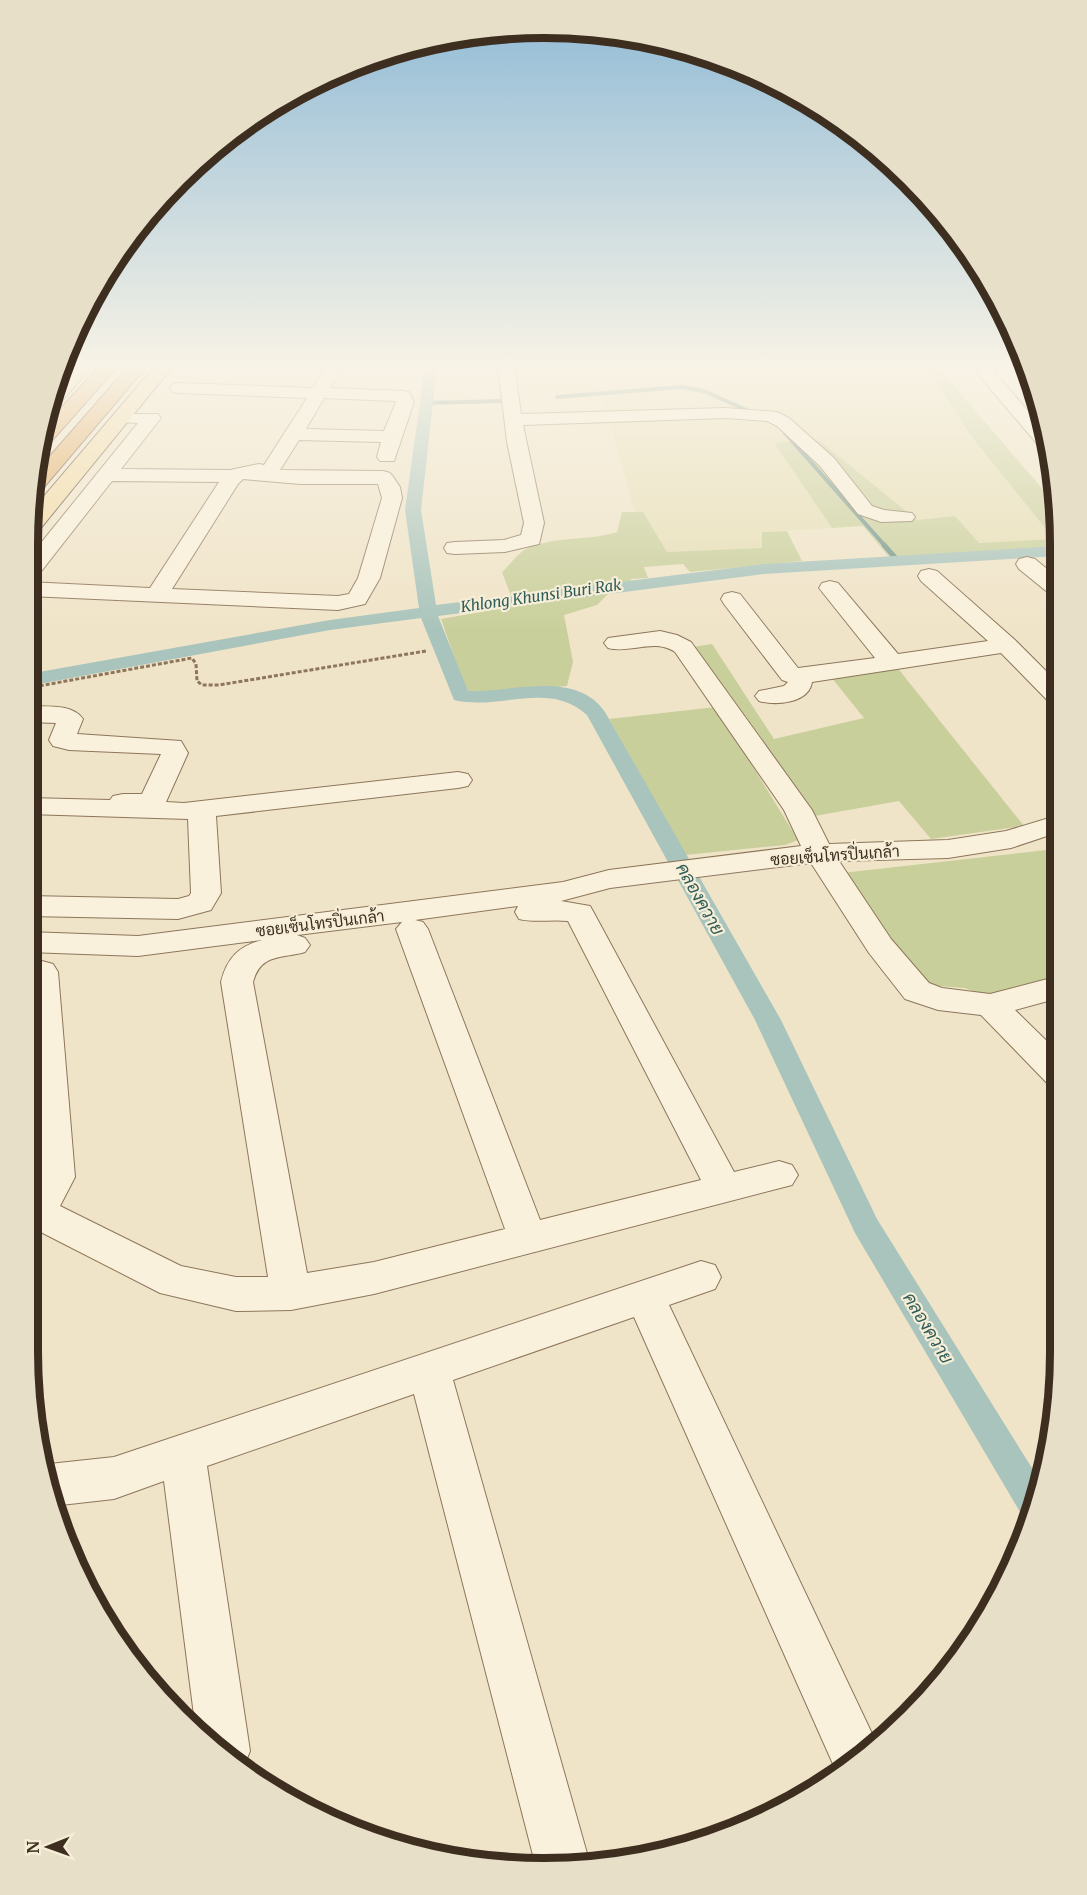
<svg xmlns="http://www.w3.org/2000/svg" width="1087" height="1895" font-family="Merriweather,Sarabun,serif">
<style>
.farmland{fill:#e6deb5}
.green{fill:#c9cf9b}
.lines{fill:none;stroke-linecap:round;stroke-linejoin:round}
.stream-far1{stroke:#6f938a;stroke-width:4}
.stream{stroke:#6f938a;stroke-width:5}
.canal{fill:#a9c4bc;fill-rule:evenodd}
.minor-casing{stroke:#8d765c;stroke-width:2}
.major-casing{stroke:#5b4430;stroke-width:2}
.highway-casing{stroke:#5b4430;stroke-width:2}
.path{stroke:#8d765c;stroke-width:3;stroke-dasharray:4 2;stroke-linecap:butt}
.minor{fill:#faf1dc;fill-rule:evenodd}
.major{fill:#f3d9a0;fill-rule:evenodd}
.highway{fill:#e0a458;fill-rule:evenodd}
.labels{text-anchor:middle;stroke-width:4.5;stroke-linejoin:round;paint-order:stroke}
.far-water-label{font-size:15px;font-style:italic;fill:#2f5d5a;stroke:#f7eed8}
.street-label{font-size:16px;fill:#3d2e20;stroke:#f7eed8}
.water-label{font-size:18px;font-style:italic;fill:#2f5d5a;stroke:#f7eed8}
.rim{fill:none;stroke:#3d2e20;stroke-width:8}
</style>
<rect width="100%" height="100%" fill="#f0e4c8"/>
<path class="farmland" d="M 512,366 L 728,366 L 747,371 L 850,366 L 925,366 L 971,436 L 1055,539 L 979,543 L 955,516 L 917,520 L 820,441 L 774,444 L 832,528 L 763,532 L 762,548 L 667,552 L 643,512 L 635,512 L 602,397 L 557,399 L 556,391 L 518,392 Z"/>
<g class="green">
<path d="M 925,366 L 937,366 L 1058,507 L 1059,547 L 889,557 L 863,526 L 832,528 L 774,443 L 820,441 L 917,520 L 955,516 L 979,543 L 1054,539 L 971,436 Z"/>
<path d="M 622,512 L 643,512 L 667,552 L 762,548 L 762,532 L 787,531 L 802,561 L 690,572 L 683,564 L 644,567 L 648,578 L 630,579 L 637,588 L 610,592 L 597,605 L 564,615 L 573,662 L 567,686 L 482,694 L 466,691 L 441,619 L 515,606 L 502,572 C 509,566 517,554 526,549 C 552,536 589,541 617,532 Z"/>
<path d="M 712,644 L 774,739 L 864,718 L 831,677 L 896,666 L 1024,826 L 931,839 L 899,801 L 809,817 L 693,647 Z"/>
<path d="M 716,707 L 798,840 L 785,845 L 685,855 L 609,719 Z"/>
<path d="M 1046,850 L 1059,864 L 1059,975 L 989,996 L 964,988 L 924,985 L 842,873 Z"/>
</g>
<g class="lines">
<g class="stream-far1">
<path d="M 557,397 L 682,387 L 704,391 L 753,413"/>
<path d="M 426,403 L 501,401"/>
<path d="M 785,433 L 886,547"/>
</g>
<path class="stream" d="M 884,545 L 899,562"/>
<path class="canal" d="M 425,366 L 437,366 L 421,510 L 436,605 L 764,564 L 1059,546 L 1059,556 L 764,574 L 438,616 L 468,691 C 511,693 575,669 605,712 L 781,1020 L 877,1219 L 1040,1481 L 1031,1520 L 1023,1517 L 855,1233 L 755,1020 L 587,715 C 548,680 500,711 454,700 L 421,618 L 330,630 L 28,686 L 28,674 L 330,620 L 419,608 L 405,510 Z"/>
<g class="minor-casing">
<g id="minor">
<path d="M 327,366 L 343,366 L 330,388 L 403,391 L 409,392 L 414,402 L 394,461 L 380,461 L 377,457 L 381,442 L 299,440 L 280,470 L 383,471 L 390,473 L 394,478 L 400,487 L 402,498 L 380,578 L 365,604 L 338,610 L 28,596 L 28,582 L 150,588 L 219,482 L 112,481 L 36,578 L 28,580 L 28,559 L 138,423 L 116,422 L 113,418 L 116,414 L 158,414 L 161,418 L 121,469 L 230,470 L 259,464 L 264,465 L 307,398 L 179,393 L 173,392 L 170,388 L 173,384 L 179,383 L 313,388 ZM 324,398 L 396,401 L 396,402 L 384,431 L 306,429 ZM 243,479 L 300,484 L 378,484 L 382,498 L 358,578 L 349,594 L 338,596 L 172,589 L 238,484 Z"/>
<path d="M 498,366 L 514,366 L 521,414 L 726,408 L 777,412 L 789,418 L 834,458 L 872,506 L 884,510 L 912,513 L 915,517 L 912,521 L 881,522 L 858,514 L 820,466 L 777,426 L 767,421 L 726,418 L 523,425 L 544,523 L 539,544 L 505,552 L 455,554 L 447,553 L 444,548 L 447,543 L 455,542 L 504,540 L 521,535 L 524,523 L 507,442 Z"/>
<path d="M 980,366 L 996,366 L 995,373 L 1042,427 L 1046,446 L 1038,445 L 977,373 Z"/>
<path d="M 1027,557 L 1035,559 L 1059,579 L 1059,597 L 1051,595 L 1019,569 L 1016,564 L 1019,559 Z"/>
<path d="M 929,569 L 937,571 L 1015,640 L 1059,684 L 1059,706 L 1050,703 L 1001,653 L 812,682 C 809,703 776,706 759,701 L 755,696 L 759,691 L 784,686 L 788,682 L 782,680 L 724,604 L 721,599 L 724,594 L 732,592 L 740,594 L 798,668 L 875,658 L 819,588 L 822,583 L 830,581 L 838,583 L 898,654 L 988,641 L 921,581 L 918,576 L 921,571 Z"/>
<path d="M 660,631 L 677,635 L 691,642 L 812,810 L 829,844 L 948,840 L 1006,831 L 1059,815 L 1059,832 L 1011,848 L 948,858 L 839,861 L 891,939 L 929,983 L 942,988 L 990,994 L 1059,976 L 1059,998 L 1015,1010 L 1059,1053 L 1059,1086 L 1047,1083 L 981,1015 L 938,1010 L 905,999 L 869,953 L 811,863 L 610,888 L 561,901 L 590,906 L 594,913 L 734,1172 L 779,1161 L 792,1165 L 798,1175 L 792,1185 L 374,1294 L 291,1310 L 236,1311 L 160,1293 L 27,1225 L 27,1192 L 37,1177 L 28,969 L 31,964 L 42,961 L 53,964 L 58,972 L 75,1177 L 60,1206 L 181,1266 L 236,1277 L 268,1277 L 221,982 C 227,958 239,946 262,940 L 138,956 L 28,952 L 28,932 L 138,936 L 563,882 L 609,870 L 801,846 L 784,810 L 675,652 C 654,638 630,654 608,648 L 604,643 L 608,638 ZM 518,906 L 515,912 L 519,919 C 535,923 551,919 568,921 L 701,1180 L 540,1220 L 428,929 L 423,922 L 415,920 ZM 402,922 L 396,929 L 505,1229 L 374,1262 L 307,1273 L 253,982 C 261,953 281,959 305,952 L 310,945 L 305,938 L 297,935 Z"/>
<path d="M 28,706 C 45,707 72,703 83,719 L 77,734 L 181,741 L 188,753 L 166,802 L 184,803 L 458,772 L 468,774 L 472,780 L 468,786 L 458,788 L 216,816 L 221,893 L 211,910 L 178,919 L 28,916 L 28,896 L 178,899 L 189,896 L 191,893 L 188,819 L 28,814 L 28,798 L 110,800 L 113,796 L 123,794 L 142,794 L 161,754 L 69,750 L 53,746 L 49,740 L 56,723 L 28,722 Z"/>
<path d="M 701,1261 L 715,1265 L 721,1277 L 715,1289 L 669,1305 L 876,1742 L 858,1761 L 837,1773 L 634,1317 L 453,1380 L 590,1864 L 577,1867 L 535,1863 L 414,1394 L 207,1466 L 250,1751 L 243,1768 L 195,1723 L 164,1481 L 114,1499 L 52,1506 L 46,1465 L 49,1464 L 114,1457 Z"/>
</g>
</g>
<g class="major-casing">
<g id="major">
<path d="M 74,366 L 92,366 L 56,408 L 48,409 L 52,389 Z"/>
<path d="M 155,366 L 173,366 L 36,534 L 28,536 L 28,515 Z"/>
</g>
</g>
<g class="highway-casing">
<g id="highway">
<path d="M 100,366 L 118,366 L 49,444 L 41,446 L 45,425 Z"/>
<path d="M 129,366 L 147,366 L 39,493 L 31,495 L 36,472 Z"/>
</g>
</g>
<path class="path" d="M 28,688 L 192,658 L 196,664 L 197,681 L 202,685 L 219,685 L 426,651"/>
<use href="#minor" class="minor"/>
<use href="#major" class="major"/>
<use href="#highway" class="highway"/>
</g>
<linearGradient id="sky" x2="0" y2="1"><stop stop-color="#8fbad6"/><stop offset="0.58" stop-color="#f8f3e6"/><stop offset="1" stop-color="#f8f3e6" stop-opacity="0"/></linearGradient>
<rect width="1087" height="631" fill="url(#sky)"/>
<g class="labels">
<g class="far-water-label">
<text transform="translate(541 596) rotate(-8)" y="5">Khlong Khunsi Buri Rak</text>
</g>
<g class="street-label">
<text transform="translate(835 855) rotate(-4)" y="6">ซอยเซ็นโทรปิ่นเกล้า</text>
<text transform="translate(320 923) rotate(-7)" y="6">ซอยเซ็นโทรปิ่นเกล้า</text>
</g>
<g class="water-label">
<text transform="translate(700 899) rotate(61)" y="6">คลองควาย</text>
<text transform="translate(928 1328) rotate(59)" y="6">คลองควาย</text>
</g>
</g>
<path d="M0 0H1087V1895H0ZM544 38H544A506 506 0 0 1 1050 544V1352A506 506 0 0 1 544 1858H544A506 506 0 0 1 38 1352V544A506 506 0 0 1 544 38Z" fill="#e8dfc9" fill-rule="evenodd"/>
<path class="rim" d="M544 38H544A506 506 0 0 1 1050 544V1352A506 506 0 0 1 544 1858H544A506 506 0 0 1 38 1352V544A506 506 0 0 1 544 38Z"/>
<g transform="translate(48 1847) rotate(269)" stroke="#f7eed8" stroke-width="4.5" paint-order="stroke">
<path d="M0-4.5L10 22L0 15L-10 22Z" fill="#3d2e20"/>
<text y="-9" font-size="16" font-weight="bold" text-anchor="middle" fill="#3d2e20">N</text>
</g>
</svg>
